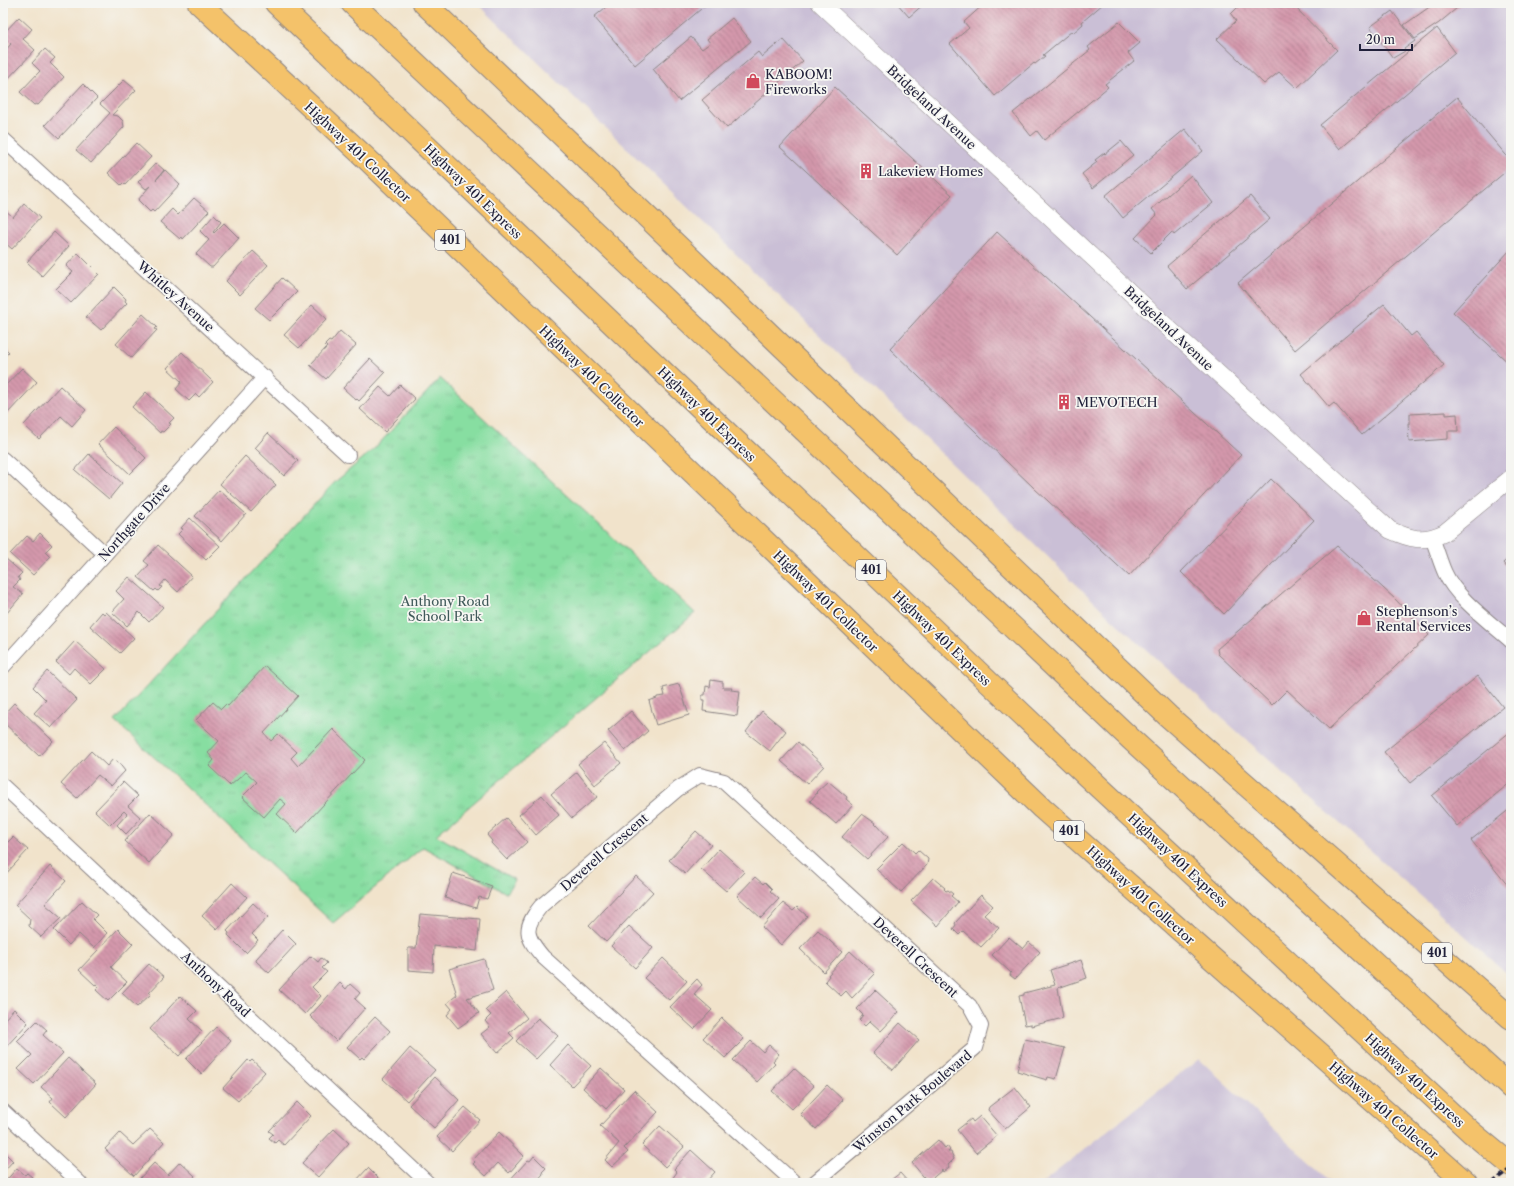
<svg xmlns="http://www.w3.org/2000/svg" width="1514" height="1186" font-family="'Libre Caslon Text',serif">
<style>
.industrial{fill:#cabfd6}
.park{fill:url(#park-tufts);stroke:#54806e}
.building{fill:url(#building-back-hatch)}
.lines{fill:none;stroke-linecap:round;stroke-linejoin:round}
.minor-casing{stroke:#8a8283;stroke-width:16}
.tertiary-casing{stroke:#8a8283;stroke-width:18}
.motorway-casing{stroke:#8a8283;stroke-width:24}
.minor{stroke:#fff;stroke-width:14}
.tertiary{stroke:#fff;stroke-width:17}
.motorway{stroke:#f4c26a;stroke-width:22}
.rail{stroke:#22223b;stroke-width:3;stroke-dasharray:6 3;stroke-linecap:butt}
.labels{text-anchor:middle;stroke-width:3.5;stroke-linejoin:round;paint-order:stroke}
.shield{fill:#f6f6f2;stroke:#626272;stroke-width:1}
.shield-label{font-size:12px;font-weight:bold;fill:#22223b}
.poi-label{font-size:13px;fill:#22223b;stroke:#f6f6f2;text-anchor:start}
.street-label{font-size:13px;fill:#22223b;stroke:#f6f6f2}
.park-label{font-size:13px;fill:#405a5a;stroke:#f6f6f2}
</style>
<defs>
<pattern id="park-tufts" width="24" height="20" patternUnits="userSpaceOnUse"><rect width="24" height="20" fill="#87dea1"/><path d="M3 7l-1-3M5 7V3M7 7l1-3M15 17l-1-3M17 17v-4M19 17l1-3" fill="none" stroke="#74be8c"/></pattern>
<pattern id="building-back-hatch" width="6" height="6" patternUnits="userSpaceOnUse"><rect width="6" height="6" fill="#d498ac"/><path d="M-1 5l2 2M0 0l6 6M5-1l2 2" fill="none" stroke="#ac7c8d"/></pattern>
</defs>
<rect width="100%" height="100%" fill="#f6f6f2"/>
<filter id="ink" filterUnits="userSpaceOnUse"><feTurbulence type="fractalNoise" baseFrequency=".025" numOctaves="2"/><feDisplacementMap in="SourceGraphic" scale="8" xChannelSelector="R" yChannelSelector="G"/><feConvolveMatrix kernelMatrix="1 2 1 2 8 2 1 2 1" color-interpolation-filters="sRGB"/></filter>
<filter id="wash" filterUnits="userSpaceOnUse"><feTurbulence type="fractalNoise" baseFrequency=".012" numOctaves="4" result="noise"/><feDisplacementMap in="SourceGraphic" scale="16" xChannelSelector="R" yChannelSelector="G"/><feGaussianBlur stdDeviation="0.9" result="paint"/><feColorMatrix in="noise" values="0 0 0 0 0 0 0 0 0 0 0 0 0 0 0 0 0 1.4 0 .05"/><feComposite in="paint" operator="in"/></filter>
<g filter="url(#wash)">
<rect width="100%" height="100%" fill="#f1e3cb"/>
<g class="industrial">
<path d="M 477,3 L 1511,3 L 1511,977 L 1113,620 Z"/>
<path d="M 1199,1059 L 1332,1183 L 1042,1183 Z"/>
</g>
<path class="park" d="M 440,378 L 695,613 L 436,835 L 515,880 L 506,893 L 423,847 L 333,923 L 115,721 L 335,482 L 375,448 Z"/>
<g id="blocks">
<g class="building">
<path d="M 611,3 L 708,3 L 635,65 L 594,17 Z"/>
<path d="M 897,3 L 925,3 L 909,17 Z"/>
<path d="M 985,3 L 1104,3 L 1082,22 L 1083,24 L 1073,33 L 1072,31 L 1043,55 L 1045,56 L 1035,64 L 1034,63 L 995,96 L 950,44 L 969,28 L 964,22 Z"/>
<path d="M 1242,3 L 1291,3 L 1337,50 L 1297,88 L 1279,72 L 1264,84 L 1217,39 L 1236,21 L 1231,14 Z"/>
<path d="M 1435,3 L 1463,3 L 1439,23 L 1415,39 L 1404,25 Z"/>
<path d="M 1392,11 L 1415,41 L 1404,49 L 1405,51 L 1393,58 L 1370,27 Z"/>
<path d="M 19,17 L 32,29 L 23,39 L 35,50 L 4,83 L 3,53 L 11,44 L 3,36 L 3,34 Z"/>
<path d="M 732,18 L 751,41 L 679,101 L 653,69 L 691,37 L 702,49 L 710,43 L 707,39 Z"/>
<path d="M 1119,22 L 1140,43 L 1128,53 L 1134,61 L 1105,84 L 1108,87 L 1044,140 L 1037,131 L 1031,136 L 1013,113 L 1090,50 L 1088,47 Z"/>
<path d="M 1437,28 L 1455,52 L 1340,149 L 1320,125 Z"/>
<path d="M 783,39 L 803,61 L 727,128 L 702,100 L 758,52 L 762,57 Z"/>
<path d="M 45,49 L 55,58 L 50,63 L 64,77 L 38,105 L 36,104 L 34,105 L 20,92 L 40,71 L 32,63 Z"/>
<path d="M 124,80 L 136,90 L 112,115 L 118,116 L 123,121 L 124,127 L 91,163 L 76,150 L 110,113 L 100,104 Z"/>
<path d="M 83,84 L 97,98 L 59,138 L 45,125 Z"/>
<path d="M 835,87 L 952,195 L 897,255 L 780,147 Z"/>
<path d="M 1457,97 L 1511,161 L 1511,167 L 1295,350 L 1238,283 Z"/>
<path d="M 1185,129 L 1203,151 L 1123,218 L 1105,196 Z"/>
<path d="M 1121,141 L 1133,155 L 1093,188 L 1082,174 L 1097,162 L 1095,160 L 1104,153 L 1105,154 Z"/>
<path d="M 136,143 L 151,157 L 125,185 L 123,183 L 121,185 L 108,173 Z"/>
<path d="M 156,163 L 164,170 L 156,180 L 165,170 L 180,184 L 154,212 L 152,210 L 150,212 L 138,200 L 150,186 L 146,189 L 138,182 Z"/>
<path d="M 1191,175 L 1213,203 L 1174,235 L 1172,232 L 1151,253 L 1135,238 L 1157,215 L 1152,209 Z"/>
<path d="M 3,185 L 8,193 L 3,198 Z"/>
<path d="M 1250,196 L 1270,219 L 1187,289 L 1167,266 Z"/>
<path d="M 194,198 L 209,211 L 183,239 L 182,237 L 180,239 L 160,222 L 172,209 L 178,215 Z"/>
<path d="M 24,204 L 40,218 L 12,249 L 3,241 L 3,208 L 13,217 Z"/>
<path d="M 214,215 L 221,222 L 213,232 L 214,233 L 224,223 L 239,238 L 213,267 L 210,267 L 196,254 L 209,240 L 200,231 Z"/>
<path d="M 54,232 L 69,246 L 42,276 L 27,262 Z"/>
<path d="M 997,232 L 1241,455 L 1129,576 L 1034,488 L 890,349 Z"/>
<path d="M 1511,249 L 1511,365 L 1453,312 Z"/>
<path d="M 253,251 L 268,265 L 240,295 L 226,281 Z"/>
<path d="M 78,253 L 99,274 L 71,303 L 56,289 L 73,272 L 66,266 Z"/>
<path d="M 282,278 L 297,292 L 269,320 L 255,308 Z"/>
<path d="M 114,287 L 126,299 L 125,301 L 127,303 L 101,330 L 86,317 Z"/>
<path d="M 1384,304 L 1411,336 L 1416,332 L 1444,365 L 1362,435 L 1334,403 L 1329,407 L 1301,374 Z"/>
<path d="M 312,305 L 327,319 L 299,348 L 284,335 Z"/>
<path d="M 143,314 L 157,327 L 155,329 L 157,330 L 131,358 L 116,344 Z"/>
<path d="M 340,331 L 356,345 L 326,379 L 310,365 L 327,347 L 325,345 L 329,341 L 331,342 Z"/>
<path d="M 3,346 L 9,352 L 3,358 Z"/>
<path d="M 182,352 L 213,382 L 199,397 L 196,394 L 189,401 L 176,389 L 182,382 L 167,368 Z"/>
<path d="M 370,359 L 385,373 L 359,401 L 357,399 L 356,400 L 343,388 Z"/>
<path d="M 22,368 L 37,382 L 7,414 L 3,410 L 3,388 Z"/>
<path d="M 400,385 L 415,399 L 385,432 L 360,409 L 380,387 L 390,396 Z"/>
<path d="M 60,386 L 86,410 L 72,426 L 61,416 L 39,439 L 24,425 Z"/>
<path d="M 146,392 L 174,418 L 169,423 L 171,424 L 163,432 L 161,431 L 160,433 L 132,407 Z"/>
<path d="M 1446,412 L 1446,415 L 1457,414 L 1458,431 L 1448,431 L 1448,439 L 1409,442 L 1408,423 L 1410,423 L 1410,414 Z"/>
<path d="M 114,427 L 146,458 L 130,474 L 98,444 Z"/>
<path d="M 268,433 L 298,461 L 284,476 L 255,448 Z"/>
<path d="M 89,454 L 122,483 L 109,499 L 75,470 Z"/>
<path d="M 245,456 L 276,485 L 251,512 L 220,484 Z"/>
<path d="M 1271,479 L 1314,520 L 1224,614 L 1181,572 Z"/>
<path d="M 219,490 L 246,514 L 222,541 L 195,516 Z"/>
<path d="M 190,518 L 220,546 L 206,560 L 178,534 L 183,529 L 181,528 Z"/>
<path d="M 40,533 L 52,545 L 45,552 L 50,557 L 33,575 L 10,554 L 27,536 L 33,541 Z"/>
<path d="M 158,545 L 192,576 L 178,592 L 165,580 L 160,586 L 162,587 L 158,591 L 156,589 L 154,591 L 138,577 L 149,565 L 144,561 Z"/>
<path d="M 1337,546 L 1395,599 L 1429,635 L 1329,729 L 1287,690 L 1272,705 L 1218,654 L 1217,649 Z"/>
<path d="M 1511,556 L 1511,572 L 1503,563 Z"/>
<path d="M 5,558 L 22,573 L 18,577 L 20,580 L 13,587 L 23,594 L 6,614 L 3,611 L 3,561 Z"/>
<path d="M 129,577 L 163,607 L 149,622 L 139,612 L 127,626 L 112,612 L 124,599 L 116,591 Z"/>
<path d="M 102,612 L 104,614 L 106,612 L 134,638 L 120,653 L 90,626 Z"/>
<path d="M 75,641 L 106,669 L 91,684 L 74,668 L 69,674 L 56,662 Z"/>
<path d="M 265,666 L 298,696 L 264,733 L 271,741 L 278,734 L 297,752 L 291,758 L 298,766 L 333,729 L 365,760 L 297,833 L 277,814 L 286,804 L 280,799 L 264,817 L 242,797 L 257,782 L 246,772 L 230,786 L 209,766 L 214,760 L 208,753 L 219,741 L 196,720 L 213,702 L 221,709 L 226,704 L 228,706 Z"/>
<path d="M 47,671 L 77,700 L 51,728 L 34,713 L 46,700 L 33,687 Z"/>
<path d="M 1478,676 L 1503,707 L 1410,783 L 1384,752 Z"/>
<path d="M 711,680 L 723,682 L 723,688 L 732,688 L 731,690 L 740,691 L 737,716 L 703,711 L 704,700 L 702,700 L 702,695 L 705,695 L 706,686 L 710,687 Z"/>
<path d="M 679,684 L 689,715 L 656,725 L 649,701 L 657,698 L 657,697 L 665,696 L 663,688 Z"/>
<path d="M 14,703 L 53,741 L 39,756 L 3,722 L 3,715 Z"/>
<path d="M 631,711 L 648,731 L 625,751 L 608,731 Z"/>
<path d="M 762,711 L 786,731 L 770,751 L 746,732 Z"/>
<path d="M 1511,731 L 1511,782 L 1457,826 L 1432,796 Z"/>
<path d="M 798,742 L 824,766 L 807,784 L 781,761 Z"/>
<path d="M 604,743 L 621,763 L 595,785 L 578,764 Z"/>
<path d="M 91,751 L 107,766 L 113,759 L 118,762 L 125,771 L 111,786 L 98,775 L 77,798 L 61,784 Z"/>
<path d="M 577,772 L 597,797 L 572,818 L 551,794 Z"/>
<path d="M 828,781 L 847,797 L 846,799 L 853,805 L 836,824 L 810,801 L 817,793 L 816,792 Z"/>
<path d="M 123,782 L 138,796 L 128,806 L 141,818 L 126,834 L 117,825 L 127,814 L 124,811 L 110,825 L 95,811 Z"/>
<path d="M 542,795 L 559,815 L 536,835 L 519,815 Z"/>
<path d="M 1511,808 L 1511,885 L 1509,887 L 1471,840 Z"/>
<path d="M 150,813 L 174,835 L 149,863 L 125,841 Z"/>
<path d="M 862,814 L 875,823 L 874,824 L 876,826 L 877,825 L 888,837 L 867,859 L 842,837 Z"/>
<path d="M 506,818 L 527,842 L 507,860 L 491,843 L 492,841 L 487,835 Z"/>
<path d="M 696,831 L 711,845 L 685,874 L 669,860 Z"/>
<path d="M 13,837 L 28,850 L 3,877 L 3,847 Z"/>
<path d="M 903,842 L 915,853 L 918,850 L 928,859 L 927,865 L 901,892 L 876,869 Z"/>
<path d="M 719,849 L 744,872 L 726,891 L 701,869 Z"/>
<path d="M 50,866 L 66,881 L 45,904 L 61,918 L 41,937 L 29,926 L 30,919 L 15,905 Z"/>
<path d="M 453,873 L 492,886 L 487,899 L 479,897 L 476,908 L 445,898 Z"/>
<path d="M 636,876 L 653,892 L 606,942 L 589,926 Z"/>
<path d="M 755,877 L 763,884 L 765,882 L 772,889 L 770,891 L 779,899 L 761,918 L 737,896 Z"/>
<path d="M 933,878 L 945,888 L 944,889 L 946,891 L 948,890 L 953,894 L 951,896 L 958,902 L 938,926 L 911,901 Z"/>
<path d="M 232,883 L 247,897 L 217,930 L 202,916 Z"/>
<path d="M 981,895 L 993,906 L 984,915 L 999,928 L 981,947 L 963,931 L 959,935 L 953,929 L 956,925 L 955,923 Z"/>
<path d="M 82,901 L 97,915 L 93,919 L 107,933 L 94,948 L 79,934 L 69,945 L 54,930 Z"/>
<path d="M 253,903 L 268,917 L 252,934 L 258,940 L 246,953 L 228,935 L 229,933 L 227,931 Z"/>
<path d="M 783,903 L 793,911 L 797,907 L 807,916 L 781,945 L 762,927 Z"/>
<path d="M 420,914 L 480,919 L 477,951 L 434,946 L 433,972 L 408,970 L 408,948 L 416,948 Z"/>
<path d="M 629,926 L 653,948 L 635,968 L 611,946 Z"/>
<path d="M 118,929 L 133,944 L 111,967 L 127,982 L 108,1001 L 96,990 L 99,987 L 96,984 L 95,985 L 79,970 Z"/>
<path d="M 282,930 L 296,944 L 269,973 L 256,961 L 257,958 Z"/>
<path d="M 818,930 L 842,952 L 824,972 L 800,949 Z"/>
<path d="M 1009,937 L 1023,949 L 1029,942 L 1040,952 L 1015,979 L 1010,975 L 1011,973 L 992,955 Z"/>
<path d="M 850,951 L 875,974 L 852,998 L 846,991 L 841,996 L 825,981 L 829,976 L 828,975 Z"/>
<path d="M 311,956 L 318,962 L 321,958 L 327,963 L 322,968 L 327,972 L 312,987 L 321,996 L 305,1014 L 279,990 Z"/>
<path d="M 663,958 L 687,981 L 669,1000 L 644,978 Z"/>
<path d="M 484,959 L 493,990 L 467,998 L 479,1013 L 458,1028 L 447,1015 L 452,1009 L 447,1003 L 457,995 L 449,969 Z"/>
<path d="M 1081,960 L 1087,978 L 1058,988 L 1063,1018 L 1031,1026 L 1031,1024 L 1025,1025 L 1019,996 L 1024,995 L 1024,993 L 1055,985 L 1050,970 Z"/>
<path d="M 149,964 L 164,977 L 149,993 L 151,994 L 137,1007 L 122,993 Z"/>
<path d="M 697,979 L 702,985 L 694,994 L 712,1010 L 694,1029 L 670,1007 Z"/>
<path d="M 340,983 L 346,989 L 350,984 L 360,993 L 355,999 L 365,1008 L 336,1041 L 310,1016 Z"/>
<path d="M 875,990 L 899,1012 L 881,1031 L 870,1021 L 865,1026 L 859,1020 L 863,1015 L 857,1009 Z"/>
<path d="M 506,992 L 527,1018 L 509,1033 L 514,1038 L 497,1053 L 481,1034 L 490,1027 L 485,1021 L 491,1015 L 486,1010 Z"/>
<path d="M 180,996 L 197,1011 L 189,1019 L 202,1031 L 179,1056 L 150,1029 Z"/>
<path d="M 14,1009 L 28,1023 L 3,1050 L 3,1021 Z"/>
<path d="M 375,1017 L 390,1031 L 364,1059 L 362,1057 L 360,1059 L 347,1047 Z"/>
<path d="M 538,1018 L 558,1036 L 536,1059 L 516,1041 Z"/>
<path d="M 722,1018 L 744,1039 L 725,1058 L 703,1038 Z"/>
<path d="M 37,1021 L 47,1030 L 43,1035 L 63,1053 L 34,1084 L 18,1069 L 32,1055 L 17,1041 Z"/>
<path d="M 900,1023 L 919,1040 L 893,1070 L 873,1053 Z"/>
<path d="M 216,1027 L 231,1041 L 201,1074 L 186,1059 Z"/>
<path d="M 1025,1039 L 1065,1048 L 1056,1079 L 1048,1077 L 1047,1080 L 1017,1071 Z"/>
<path d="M 751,1041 L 763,1052 L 769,1045 L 779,1054 L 773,1061 L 775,1063 L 757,1082 L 733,1060 Z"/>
<path d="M 568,1045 L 591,1066 L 572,1086 L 550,1065 Z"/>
<path d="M 410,1048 L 435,1070 L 407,1101 L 383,1079 Z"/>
<path d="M 68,1058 L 96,1084 L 66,1117 L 50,1102 L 53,1098 L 41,1087 Z"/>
<path d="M 248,1060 L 250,1062 L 252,1060 L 265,1072 L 238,1101 L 223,1088 Z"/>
<path d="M 601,1068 L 624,1089 L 606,1109 L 583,1088 Z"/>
<path d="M 794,1068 L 814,1086 L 792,1109 L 772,1091 Z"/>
<path d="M 435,1077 L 459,1100 L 434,1128 L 409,1105 Z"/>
<path d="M 827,1085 L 843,1100 L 816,1129 L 800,1114 Z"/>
<path d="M 1015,1087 L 1031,1107 L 1005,1129 L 988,1110 L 989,1107 Z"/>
<path d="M 634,1090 L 658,1112 L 624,1148 L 628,1152 L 612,1167 L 605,1160 L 619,1143 L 600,1126 Z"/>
<path d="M 297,1102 L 311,1116 L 284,1145 L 278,1140 L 275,1143 L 269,1138 L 273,1134 L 269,1131 Z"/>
<path d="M 465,1107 L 480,1120 L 452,1151 L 437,1137 Z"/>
<path d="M 980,1116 L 997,1136 L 976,1153 L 957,1130 L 971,1119 L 973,1122 Z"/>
<path d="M 660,1126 L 684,1147 L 665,1167 L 642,1145 Z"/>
<path d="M 150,1129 L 164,1142 L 134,1176 L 105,1149 L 120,1133 L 133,1145 Z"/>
<path d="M 334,1129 L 349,1143 L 318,1177 L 302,1163 Z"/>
<path d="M 499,1132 L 524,1156 L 509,1173 L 498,1163 L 486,1176 L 473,1164 L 475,1162 L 473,1160 Z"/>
<path d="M 938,1140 L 945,1148 L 947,1146 L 950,1150 L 948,1152 L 951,1152 L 954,1159 L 948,1165 L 949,1167 L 943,1172 L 942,1170 L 928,1182 L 912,1163 Z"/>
<path d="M 691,1150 L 715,1172 L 705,1183 L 689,1183 L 685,1179 L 682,1183 L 676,1183 L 672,1179 L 677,1172 L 674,1169 Z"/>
<path d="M 3,1151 L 13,1161 L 3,1172 Z"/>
<path d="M 534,1156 L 546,1168 L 542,1172 L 543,1174 L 535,1183 L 507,1183 L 528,1160 L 530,1161 Z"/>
<path d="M 180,1162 L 195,1176 L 189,1183 L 145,1183 L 140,1178 L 154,1163 L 168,1175 Z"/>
<path d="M 17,1168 L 25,1175 L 27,1173 L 32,1177 L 30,1180 L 33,1183 L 4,1183 Z"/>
<path d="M 368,1168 L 382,1182 L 354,1183 Z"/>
<path d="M 900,1173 L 909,1183 L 887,1183 Z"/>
</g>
</g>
</g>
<g filter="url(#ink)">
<use href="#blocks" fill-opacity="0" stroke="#8a8283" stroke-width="1"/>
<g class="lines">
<g class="minor-casing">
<g id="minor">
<path d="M 3,139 L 348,455"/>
<path d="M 3,459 L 105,554"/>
<path d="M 1432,538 C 1437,550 1440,562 1445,573 C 1456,598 1491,623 1511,641"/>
<path d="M 3,667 L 265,377"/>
<path d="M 3,786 L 428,1183"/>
<path d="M 3,1111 L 80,1183"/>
<path d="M 795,1183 L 543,957 C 525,936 523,928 541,906 L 678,789 L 700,775 L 724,781 L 970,1006 L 981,1026 L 975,1048 L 814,1183"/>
</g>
</g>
<g class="tertiary-casing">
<path id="tertiary" d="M 820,3 L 1165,325 L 1390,530 C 1410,539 1423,543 1444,533 L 1511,478"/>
</g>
<g class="motorway-casing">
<g id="motorway">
<path d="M 199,3 L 368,160 L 1042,808 L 1466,1183"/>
<path d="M 276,3 L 1087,776 L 1471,1132 L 1511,1165"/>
<path d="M 352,3 L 1133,741 L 1511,1088"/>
<path d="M 424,3 L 1168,716 L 1511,1018"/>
</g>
</g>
<use href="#minor" class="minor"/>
<use href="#tertiary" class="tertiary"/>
<use href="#motorway" class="motorway"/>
<path class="rail" d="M 1492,1183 L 1511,1168"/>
</g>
</g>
<defs>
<g id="shop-bare" transform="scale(1.2)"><path d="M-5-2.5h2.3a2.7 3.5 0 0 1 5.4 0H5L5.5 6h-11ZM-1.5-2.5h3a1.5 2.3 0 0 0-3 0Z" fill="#d1495b" stroke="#f6f6f2" stroke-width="2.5" paint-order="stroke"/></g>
<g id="building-bare" transform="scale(1.2)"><path d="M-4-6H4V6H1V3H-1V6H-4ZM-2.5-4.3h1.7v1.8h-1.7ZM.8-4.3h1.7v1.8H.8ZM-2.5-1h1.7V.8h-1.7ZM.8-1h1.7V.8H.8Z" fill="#d1495b" stroke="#f6f6f2" stroke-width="2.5" paint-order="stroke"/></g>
</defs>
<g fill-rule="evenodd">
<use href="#shop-bare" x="753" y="81"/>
<use href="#building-bare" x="866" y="171"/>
<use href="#building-bare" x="1064" y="402"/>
<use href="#shop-bare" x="1364" y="618"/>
</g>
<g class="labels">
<g class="shield">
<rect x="435" y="230" width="30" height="20" rx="3"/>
<rect x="856" y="560" width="30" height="20" rx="3"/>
<rect x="1054" y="821" width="30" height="20" rx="3"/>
<rect x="1422" y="943" width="30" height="20" rx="3"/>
</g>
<g class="shield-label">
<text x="450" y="244">401</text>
<text x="871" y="574">401</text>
<text x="1069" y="835">401</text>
<text x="1437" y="957">401</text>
</g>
<g class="poi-label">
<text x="765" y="79">KABOOM!<tspan x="765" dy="15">Fireworks</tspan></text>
<text x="878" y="176">Lakeview Homes</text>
<text x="1076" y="407">MEVOTECH</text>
<text x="1376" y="616">Stephenson’s<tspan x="1376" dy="15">Rental Services</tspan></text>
</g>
<g class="street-label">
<text transform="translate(932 107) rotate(43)" y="5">Bridgeland Avenue</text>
<text transform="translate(358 152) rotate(43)" y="5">Highway 401 Collector</text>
<text transform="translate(473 191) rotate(44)" y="5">Highway 401 Express</text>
<text transform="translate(176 296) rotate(42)" y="5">Whitley Avenue</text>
<text transform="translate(1169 328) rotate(43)" y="5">Bridgeland Avenue</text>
<text transform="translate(592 376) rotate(44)" y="5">Highway 401 Collector</text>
<text transform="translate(707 414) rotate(44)" y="5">Highway 401 Express</text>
<text transform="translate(134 522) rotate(-48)" y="5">Northgate Drive</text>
<text transform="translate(826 601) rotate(44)" y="5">Highway 401 Collector</text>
<text transform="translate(942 638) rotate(44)" y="5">Highway 401 Express</text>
<text transform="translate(604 852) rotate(-41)" y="5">Deverell Crescent</text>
<text transform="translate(1178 860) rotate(43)" y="5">Highway 401 Express</text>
<text transform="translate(1141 895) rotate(42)" y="5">Highway 401 Collector</text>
<text transform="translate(916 957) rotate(43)" y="5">Deverell Crescent</text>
<text transform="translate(216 984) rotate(43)" y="5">Anthony Road</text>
<text transform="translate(1415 1080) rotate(43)" y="5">Highway 401 Express</text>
<text transform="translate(912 1101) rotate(-40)" y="5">Winston Park Boulevard</text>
<text transform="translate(1384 1110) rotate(41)" y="5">Highway 401 Collector</text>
</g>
<g class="park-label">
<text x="445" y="606">Anthony Road<tspan x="445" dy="15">School Park</tspan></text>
</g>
</g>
<rect width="1514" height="1186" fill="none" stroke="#f6f6f2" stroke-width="16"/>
<path d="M1360 44v6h52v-6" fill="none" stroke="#22223b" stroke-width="2"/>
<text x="1366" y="44" font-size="12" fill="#22223b" stroke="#f6f6f2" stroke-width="3" paint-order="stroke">20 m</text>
</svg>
